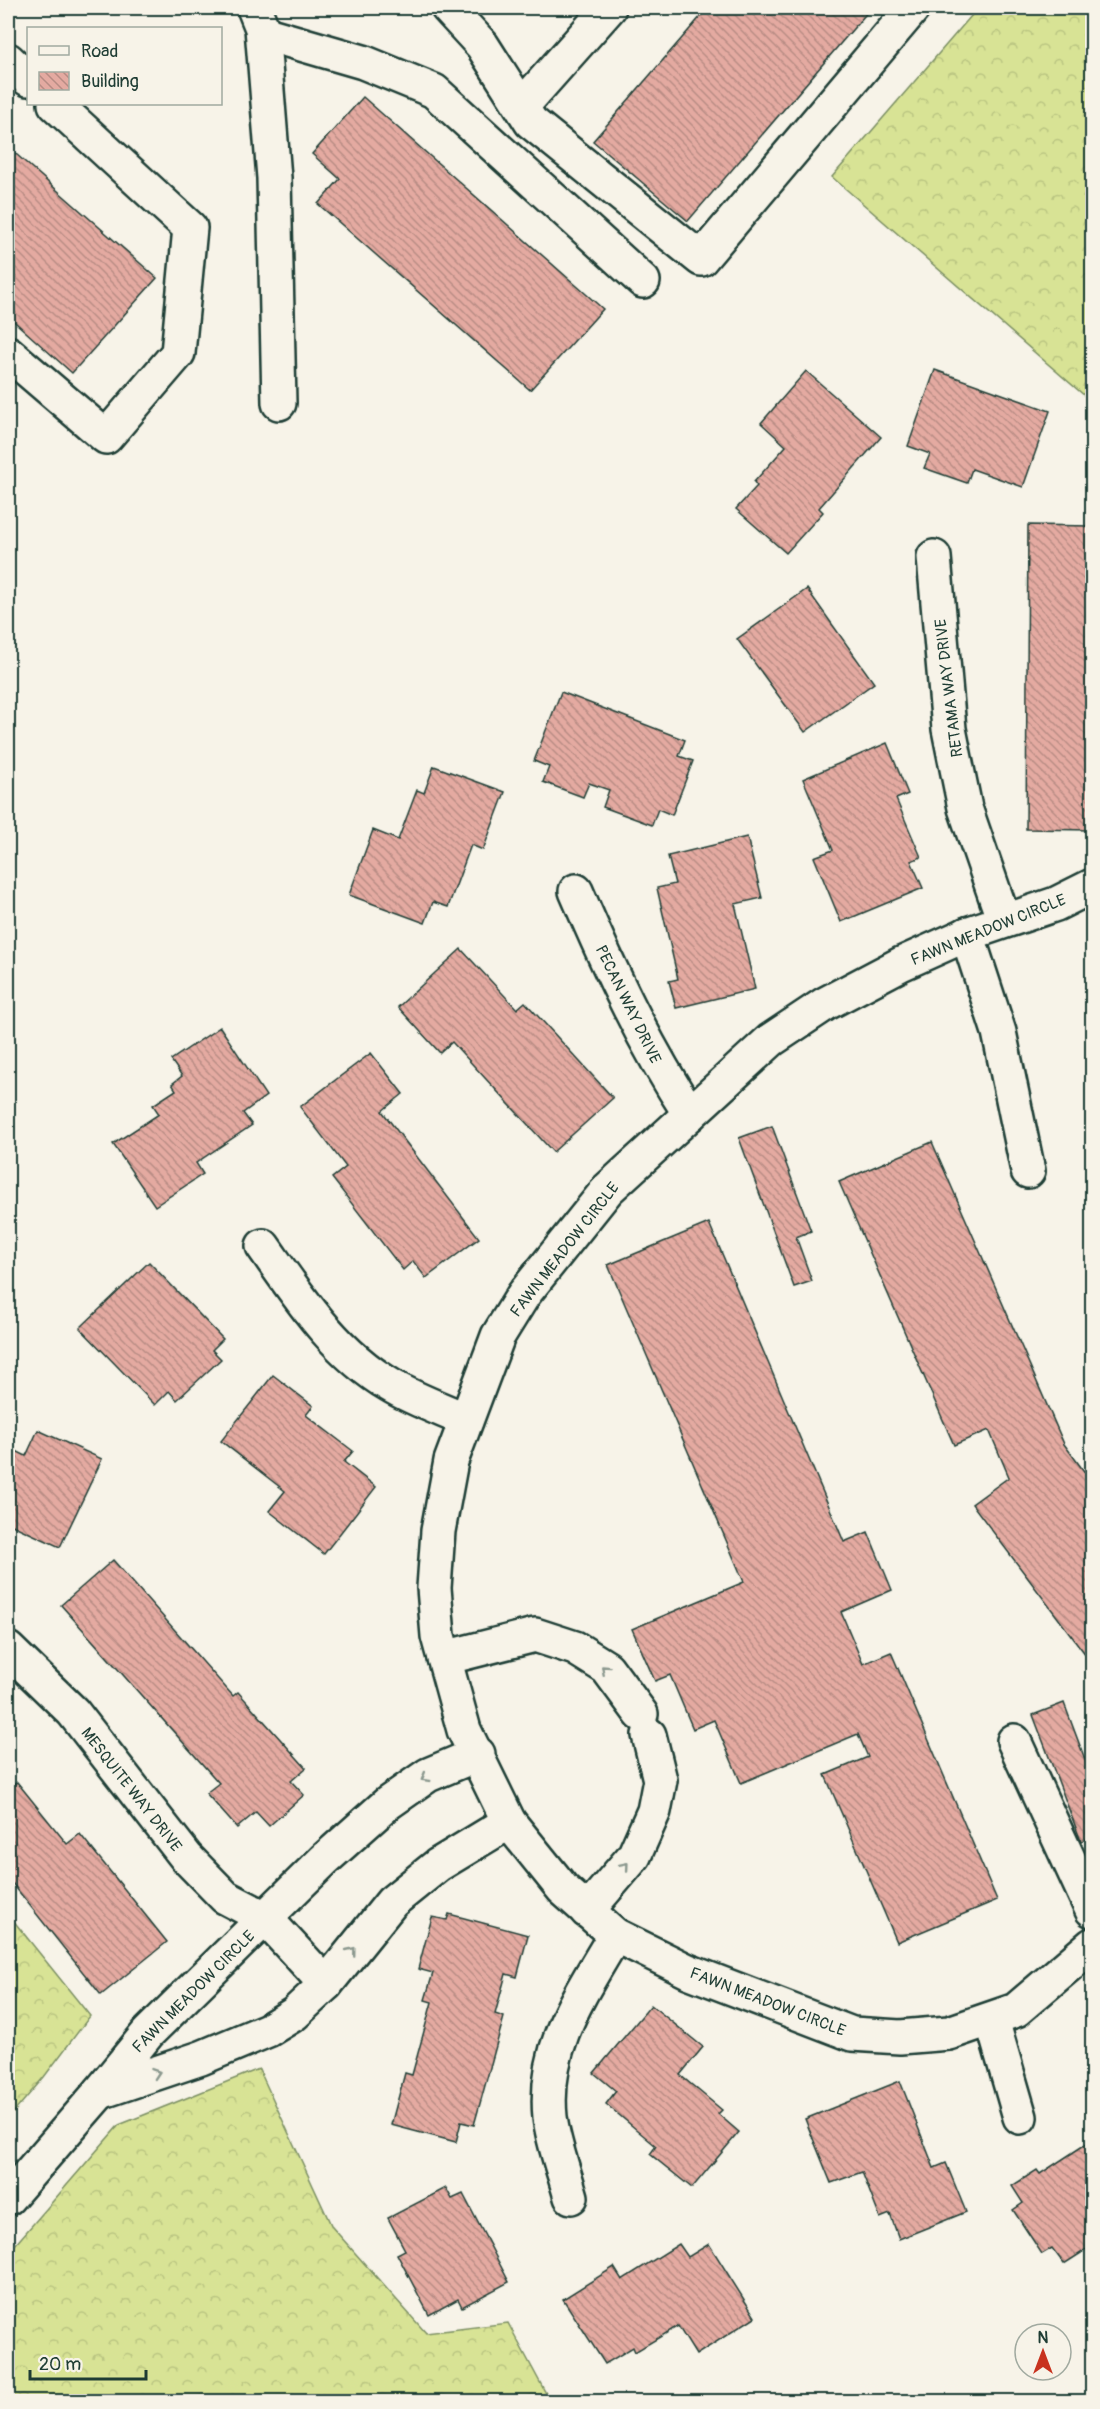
<svg xmlns="http://www.w3.org/2000/svg" width="1100" height="2409" font-family="Pangolin,sans-serif">
<style>
.forest{fill:url(#forest-crowns);stroke:#7c9064;stroke-width:1.5}
.building{fill:url(#building-back-hatch);stroke:#1f3d34;stroke-width:1.5}
.lines{fill:none;stroke-linecap:round;stroke-linejoin:round}
.minor-casing{stroke:#1f3d34;stroke-width:38}
.minor{stroke:#f7f3e8;stroke-width:33}
.oneway{stroke:#8b988e}
.labels{text-anchor:middle;stroke-width:5;stroke-linejoin:round;paint-order:stroke}
.street-label{font-size:16px;fill:#1f3d34;stroke:#f7f3e8}
</style>
<defs>
<pattern id="forest-crowns" width="20" height="18" patternUnits="userSpaceOnUse" patternTransform="scale(1.5)"><rect width="20" height="18" fill="#d8e395"/><path d="M2 6a3 3 0 1 1 6 0M12 15a3 3 0 1 1 6 0" fill="none" stroke="#b9c481"/></pattern>
<pattern id="building-back-hatch" width="6" height="6" patternUnits="userSpaceOnUse" patternTransform="scale(1.5)"><rect width="6" height="6" fill="#e4aaa1"/><path d="M-1 5l2 2M0 0l6 6M5-1l2 2" fill="none" stroke="#b88c84"/></pattern>
</defs>
<rect width="100%" height="100%" fill="#f7f3e8"/>
<filter id="ink" filterUnits="userSpaceOnUse"><feTurbulence type="fractalNoise" baseFrequency=".0167" numOctaves="2"/><feDisplacementMap in="SourceGraphic" scale="12" xChannelSelector="R" yChannelSelector="G"/><feConvolveMatrix kernelMatrix="1 2 1 2 8 2 1 2 1" color-interpolation-filters="sRGB"/></filter>
<g filter="url(#ink)">
<g class="forest">
<path d="M 978,8 L 1092,8 L 1092,402 L 832,177 Z"/>
<path d="M 8,1914 L 90,2016 L 44,2077 L 8,2119 Z"/>
<path d="M 259,2069 L 332,2227 L 426,2333 L 508,2323 L 550,2401 L 8,2401 L 8,2253 L 119,2125 Z"/>
</g>
<g class="building">
<path d="M 708,8 L 871,8 L 688,221 L 593,141 Z"/>
<path d="M 363,97 L 603,309 L 530,390 L 318,204 L 340,179 L 312,154 Z"/>
<path d="M 8,147 L 157,278 L 72,373 L 8,316 Z"/>
<path d="M 935,370 L 1050,411 L 1023,487 L 972,469 L 967,483 L 924,468 L 930,454 L 908,446 Z"/>
<path d="M 806,371 L 881,437 L 819,508 L 823,512 L 786,553 L 736,509 L 757,486 L 754,482 L 786,446 L 761,423 Z"/>
<path d="M 1028,525 L 1092,526 L 1092,830 L 1026,829 Z"/>
<path d="M 807,589 L 874,683 L 805,732 L 737,639 Z"/>
<path d="M 561,692 L 685,740 L 679,756 L 693,761 L 672,815 L 658,809 L 652,825 L 603,807 L 609,790 L 589,783 L 583,797 L 543,782 L 549,767 L 534,761 Z"/>
<path d="M 887,743 L 908,794 L 896,799 L 921,857 L 911,861 L 923,888 L 841,922 L 814,857 L 833,850 L 803,779 Z"/>
<path d="M 434,766 L 505,792 L 483,850 L 471,845 L 448,907 L 433,902 L 425,923 L 349,895 L 373,830 L 398,840 L 417,790 L 424,793 Z"/>
<path d="M 747,837 L 762,898 L 735,904 L 755,989 L 676,1008 L 669,981 L 678,979 L 657,888 L 675,884 L 668,856 Z"/>
<path d="M 461,949 L 517,1009 L 525,1002 L 613,1098 L 553,1152 L 452,1042 L 440,1053 L 398,1007 Z"/>
<path d="M 220,1027 L 266,1096 L 243,1113 L 252,1125 L 196,1163 L 203,1174 L 155,1206 L 113,1144 L 159,1114 L 153,1105 L 176,1090 L 172,1084 L 182,1076 L 171,1060 Z"/>
<path d="M 371,1053 L 403,1094 L 382,1111 L 479,1238 L 426,1278 L 413,1261 L 403,1270 L 332,1178 L 346,1167 L 300,1107 Z"/>
<path d="M 772,1126 L 811,1231 L 796,1237 L 812,1281 L 794,1287 L 739,1138 Z"/>
<path d="M 932,1142 L 1064,1444 L 1092,1482 L 1092,1663 L 972,1504 L 1009,1477 L 989,1430 L 954,1445 L 839,1182 Z"/>
<path d="M 709,1223 L 844,1542 L 868,1532 L 892,1590 L 841,1612 L 863,1664 L 891,1652 L 997,1900 L 897,1942 L 825,1775 L 868,1757 L 858,1734 L 741,1783 L 714,1720 L 693,1729 L 670,1675 L 655,1681 L 632,1629 L 744,1582 L 608,1265 Z"/>
<path d="M 149,1262 L 223,1339 L 212,1350 L 221,1359 L 177,1400 L 169,1391 L 155,1405 L 80,1328 Z"/>
<path d="M 273,1375 L 313,1406 L 306,1415 L 353,1451 L 344,1462 L 376,1487 L 324,1554 L 269,1511 L 285,1491 L 221,1441 Z"/>
<path d="M 38,1430 L 102,1459 L 60,1547 L 10,1524 L 8,1530 L 8,1447 L 26,1456 Z"/>
<path d="M 113,1560 L 233,1696 L 238,1692 L 306,1768 L 291,1781 L 304,1795 L 269,1826 L 256,1812 L 237,1828 L 206,1793 L 219,1783 L 61,1605 Z"/>
<path d="M 1064,1703 L 1092,1778 L 1092,1837 L 1081,1841 L 1033,1715 Z"/>
<path d="M 17,1782 L 67,1844 L 80,1834 L 167,1942 L 101,1995 L 8,1878 L 8,1789 Z"/>
<path d="M 449,1914 L 528,1935 L 517,1977 L 506,1974 L 495,2014 L 504,2017 L 474,2125 L 461,2122 L 456,2142 L 391,2125 L 405,2073 L 412,2075 L 432,2002 L 425,2000 L 433,1973 L 418,1969 L 432,1917 L 447,1920 Z"/>
<path d="M 651,2005 L 703,2047 L 680,2075 L 722,2110 L 718,2114 L 739,2132 L 692,2188 L 650,2154 L 656,2146 L 606,2104 L 616,2091 L 594,2073 Z"/>
<path d="M 900,2081 L 934,2168 L 946,2163 L 966,2212 L 899,2239 L 890,2214 L 880,2218 L 862,2172 L 831,2183 L 805,2119 Z"/>
<path d="M 1092,2140 L 1092,2246 L 1064,2264 L 1052,2248 L 1042,2254 L 1013,2210 L 1023,2203 L 1012,2186 L 1037,2170 L 1040,2174 Z"/>
<path d="M 446,2188 L 452,2199 L 463,2194 L 509,2282 L 462,2307 L 458,2299 L 429,2315 L 397,2254 L 405,2250 L 388,2218 Z"/>
<path d="M 679,2244 L 688,2257 L 709,2244 L 755,2317 L 696,2355 L 678,2326 L 635,2352 L 633,2347 L 605,2364 L 563,2299 L 614,2267 L 622,2280 Z"/>
</g>
<g class="lines">
<g class="minor-casing">
<g id="minor">
<path d="M 254,8 L 262,28 L 274,178 L 279,403"/>
<path d="M 448,8 L 482,45 L 531,122 L 701,259 L 913,8"/>
<path d="M 263,33 L 363,62 L 434,91 L 643,281"/>
<path d="M 8,60 L 28,79"/>
<path d="M 522,106 L 609,8"/>
<path d="M 8,353 L 106,437 L 178,353 L 190,228 L 55,104"/>
<path d="M 934,557 L 949,729 L 965,808 L 1004,921"/>
<path d="M 1092,886 L 1056,904 L 970,933 L 901,964 L 825,1004 L 771,1040 L 608,1189 L 524,1294 L 498,1336 L 451,1461 L 438,1531 L 434,1588 L 438,1636 L 464,1730 L 509,1822 L 563,1889 L 615,1935 L 688,1971 L 852,2034 L 900,2037 L 949,2033 L 1016,2010 L 1092,1945"/>
<path d="M 576,891 C 609,968 644,1044 690,1114"/>
<path d="M 967,934 L 999,1032 L 1028,1171"/>
<path d="M 263,1246 C 299,1297 334,1352 390,1385 C 413,1399 441,1409 466,1420"/>
<path d="M 8,1649 L 73,1712 L 186,1857 L 225,1897 L 265,1918 L 326,1984"/>
<path d="M 444,1658 L 535,1635 L 575,1648 L 607,1668 L 641,1714"/>
<path d="M 1014,1741 L 1092,1910"/>
<path d="M 587,1911 L 634,1856 L 654,1811 L 660,1780 L 649,1735"/>
<path d="M 992,2020 L 1020,2117"/>
<path d="M 100,2092 L 201,2058 L 268,2030 L 294,2014 L 326,1984 L 392,1902 L 438,1865 L 509,1822"/>
<path d="M 571,2197 C 564,2171 553,2143 550,2117 C 543,2045 581,1994 615,1935"/>
<path d="M 8,2198 L 100,2092 L 148,2033 L 324,1860 L 388,1803 L 428,1775 L 478,1754"/>
</g>
</g>
<use href="#minor" class="minor"/>
</g>
<defs><path id="oneway-chevron" d="M-2-3.5L2.5 0L-2 3.5" fill="none" stroke-width="1.6" stroke-linecap="round" stroke-linejoin="round" transform="scale(1.5)"/></defs>
<g class="oneway">
<use href="#oneway-chevron" transform="translate(605 1669) rotate(-138)"/>
<use href="#oneway-chevron" transform="translate(425 1778) rotate(149)"/>
<use href="#oneway-chevron" transform="translate(625 1866) rotate(-50)"/>
<use href="#oneway-chevron" transform="translate(352 1951) rotate(-51)"/>
<use href="#oneway-chevron" transform="translate(156 2073) rotate(-19)"/>
</g>
</g>
<g class="labels">
<g class="street-label">
<text transform="translate(948 688) rotate(-97)" y="6">RETAMA WAY DRIVE</text>
<text transform="translate(988 929) rotate(-22)" y="6">FAWN MEADOW CIRCLE</text>
<text transform="translate(629 1004) rotate(64)" y="6">PECAN WAY DRIVE</text>
<text transform="translate(564 1249) rotate(-52)" y="6">FAWN MEADOW CIRCLE</text>
<text transform="translate(132 1789) rotate(52)" y="6">MESQUITE WAY DRIVE</text>
<text transform="translate(193 1991) rotate(-45)" y="6">FAWN MEADOW CIRCLE</text>
<text transform="translate(768 2001) rotate(21)" y="6">FAWN MEADOW CIRCLE</text>
</g>
</g>
<rect width="1100" height="2409" fill="none" stroke="#f7f3e8" stroke-width="30"/>
<rect x="15" y="15" width="1070" height="2379" fill="none" stroke="#1f3d34" stroke-width="2" filter="url(#ink)"/>
<rect x="27" y="27" width="195" height="78" fill="#f7f3e8" stroke="#a1aaa0" stroke-width="1.5"/>
<rect x="39" y="46" width="30" height="9" fill="#f7f3e8" stroke="#a1aaa0" stroke-width="1.5"/>
<text x="81" y="57" font-size="18" fill="#1f3d34">Road</text>
<rect x="39" y="72" width="30" height="18" fill="url(#building-back-hatch)" stroke="#a1aaa0" stroke-width="1.5"/>
<text x="81" y="87" font-size="18" fill="#1f3d34">Building</text>
<g transform="translate(1043 2352)"><circle r="28" fill="#f7f3e8" stroke="#a1aaa0" stroke-width="1.5"/>
<path d="M0-4.5L10 22L0 15L-10 22Z" fill="#c8321e"/>
<text y="-9" font-size="16" font-weight="bold" text-anchor="middle" fill="#1f3d34">N</text>
</g>
<path d="M30 2370v9h116v-9" fill="none" stroke="#1f3d34" stroke-width="3"/>
<text x="39" y="2370" font-size="18" fill="#1f3d34" stroke="#f7f3e8" stroke-width="4.5" paint-order="stroke">20 m</text>
</svg>
